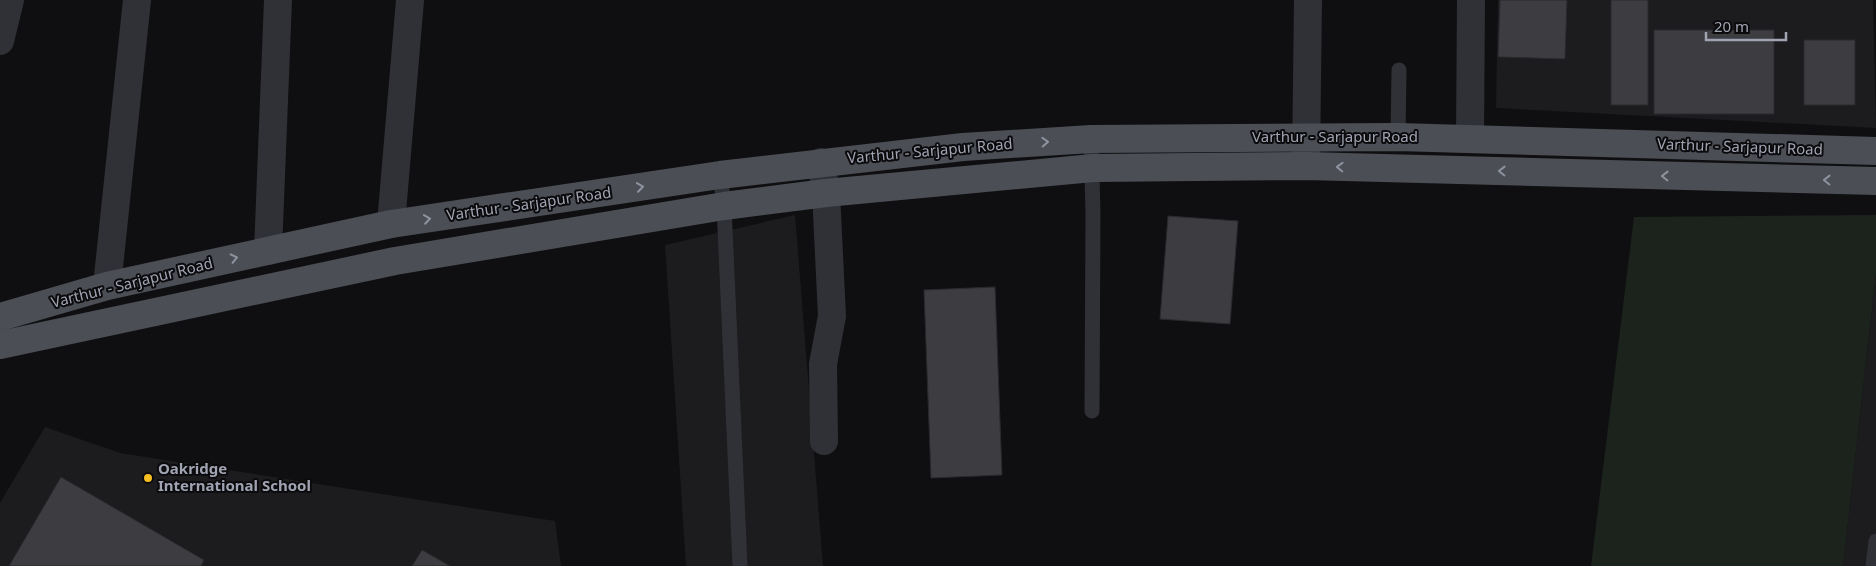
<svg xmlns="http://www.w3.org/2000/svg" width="1876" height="566" font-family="'Noto Sans',sans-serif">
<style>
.built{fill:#1c1b1e}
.green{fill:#1c231d}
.building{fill:#3c3c41;stroke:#2a292d}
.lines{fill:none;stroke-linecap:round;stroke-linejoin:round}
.service{stroke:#303136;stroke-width:15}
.minor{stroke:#303136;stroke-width:28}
.primary{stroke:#4c4e55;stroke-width:28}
.oneway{stroke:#8f939f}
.poi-dot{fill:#f5be23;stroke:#0b0a0c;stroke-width:2}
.labels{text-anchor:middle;stroke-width:4;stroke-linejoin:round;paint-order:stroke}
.street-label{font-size:15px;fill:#a0a4b2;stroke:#0b0a0c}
.poi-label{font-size:15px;font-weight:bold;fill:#a0a4b2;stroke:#0b0a0c;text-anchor:start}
</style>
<rect width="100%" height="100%" fill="#0f0f11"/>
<g class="built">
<path d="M 1498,0 L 1873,0 L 1876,128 L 1496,108 Z"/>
<path d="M 795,215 L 823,566 L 686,566 L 665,245 Z"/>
<path d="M 1876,273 L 1876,566 L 1843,566 Z"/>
<path d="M 45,427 L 120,453 L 555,521 L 561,566 L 0,566 L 0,503 Z"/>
</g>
<path class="green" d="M 1876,215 L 1876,273 L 1843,566 L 1591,566 L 1634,217 Z"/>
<g class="building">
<path d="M 1500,0 L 1567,0 L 1565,59 L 1498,57 Z"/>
<rect x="1611" y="0" width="37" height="105"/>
<rect x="1654" y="30" width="120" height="84"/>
<rect x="1804" y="40" width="51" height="65"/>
<path d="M 1168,216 L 1238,221 L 1230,324 L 1160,319 Z"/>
<path d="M 995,287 L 1002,475 L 931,478 L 924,290 Z"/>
<path d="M 61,477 L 204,560 L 201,566 L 9,566 Z"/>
<path d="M 422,550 L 450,566 L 412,566 Z"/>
</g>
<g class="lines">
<g class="service">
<path d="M 1398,137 L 1399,70"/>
<path d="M 1091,139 L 1093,213 L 1092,411"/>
<path d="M 720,175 L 724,206 L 740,566"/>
<path d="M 1873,566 L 1876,541"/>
</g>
<g class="minor">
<path d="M 0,41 L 10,0"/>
<path d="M 1470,139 L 1471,0"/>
<path d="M 1306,161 L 1308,0"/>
<path d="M 821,162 L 826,193 L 832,316 L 823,364 L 824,441"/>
<path d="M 391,224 L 410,0"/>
<path d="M 268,251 L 278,0"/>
<path d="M 107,286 L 137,0"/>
</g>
<g class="primary">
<path d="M 0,317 L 107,286 L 391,224 L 720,175 L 963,147 L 1091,139 L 1398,137 L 1876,151"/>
<path d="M 0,345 L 395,261 L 724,206 L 826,193 L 1093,168 L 1306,166 L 1876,181"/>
</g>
</g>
<defs><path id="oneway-chevron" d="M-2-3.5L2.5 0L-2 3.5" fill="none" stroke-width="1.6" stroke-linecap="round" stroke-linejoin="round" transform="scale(1.25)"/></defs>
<g class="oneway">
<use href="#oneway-chevron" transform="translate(1045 142) rotate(-3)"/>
<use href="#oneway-chevron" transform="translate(1340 167) rotate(-178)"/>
<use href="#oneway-chevron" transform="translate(1502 171) rotate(-179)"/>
<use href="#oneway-chevron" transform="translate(1665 176) rotate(-179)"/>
<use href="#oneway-chevron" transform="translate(1827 180) rotate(-179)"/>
<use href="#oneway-chevron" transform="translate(640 187) rotate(-8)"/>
<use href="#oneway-chevron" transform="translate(427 219) rotate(-8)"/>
<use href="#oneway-chevron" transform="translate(234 258) rotate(-13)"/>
</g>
<circle class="poi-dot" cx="148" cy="478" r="5"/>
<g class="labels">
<g class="street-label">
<text x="1335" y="142">Varthur - Sarjapur Road</text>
<text transform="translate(1740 147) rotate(2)" y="5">Varthur - Sarjapur Road</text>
<text transform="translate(930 151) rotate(-5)" y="5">Varthur - Sarjapur Road</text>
<text transform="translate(529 204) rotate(-8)" y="5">Varthur - Sarjapur Road</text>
<text transform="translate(132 283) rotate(-14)" y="5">Varthur - Sarjapur Road</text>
</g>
<g class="poi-label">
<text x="158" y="474">Oakridge<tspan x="158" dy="17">International School</tspan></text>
</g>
</g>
<path d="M1706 32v8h80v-8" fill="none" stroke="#a0a4b2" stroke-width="2.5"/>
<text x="1714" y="32" font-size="15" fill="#a0a4b2" stroke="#0b0a0c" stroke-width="4" paint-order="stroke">20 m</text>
</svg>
